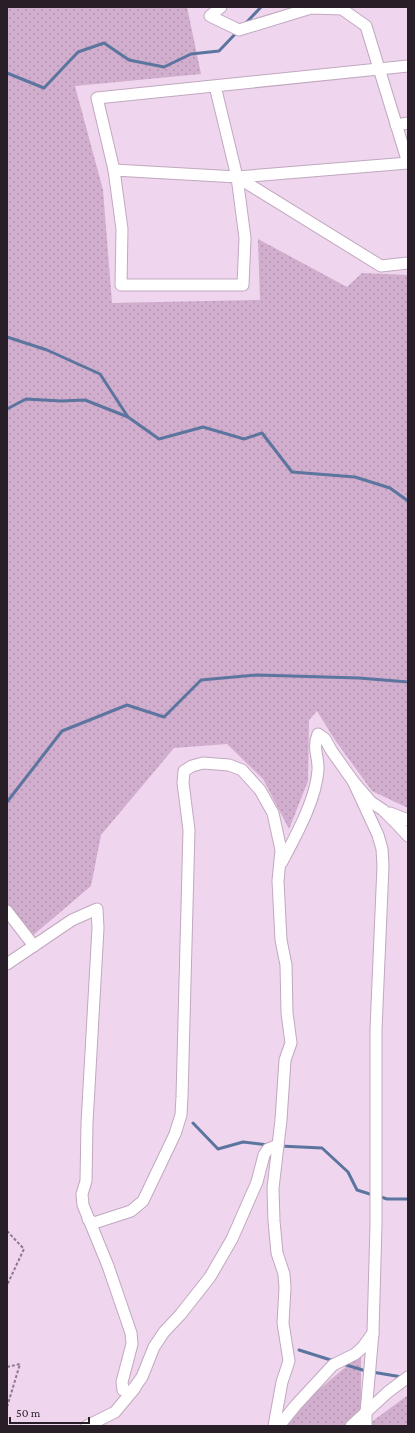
<svg xmlns="http://www.w3.org/2000/svg" width="415" height="1433" font-family="'Crimson Pro',serif">
<style>
.grass{fill:url(#grass-dots)}
.lines{fill:none;stroke-linecap:round;stroke-linejoin:round}
.stream{stroke:#5b759f;stroke-width:3}
.minor-casing{stroke:#c1a8bf;stroke-width:13}
.path{stroke:#8d7b8b;stroke-width:2;stroke-dasharray:3 2;stroke-linecap:butt}
.minor{stroke:#fff;stroke-width:11}
</style>
<defs>
<pattern id="grass-dots" width="8" height="8" patternUnits="userSpaceOnUse"><rect width="8" height="8" fill="#d1adce"/><path d="M2 2h.1M6 6h.1" fill="none" stroke="#b394b1" stroke-width="1.8" stroke-linecap="round"/></pattern>
</defs>
<rect width="100%" height="100%" fill="#efd5ed"/>
<g class="grass">
<path d="M 7,7 L 187,7 L 201,74 L 75,86 L 103,190 L 112,303 L 260,300 L 258,239 L 347,287 L 362,273 L 408,275 L 408,808 L 372,791 L 335,740 L 317,711 L 309,720 L 308,781 L 289,829 L 263,779 L 227,744 L 174,748 L 101,835 L 91,886 L 31,937 L 7,908 Z"/>
<path d="M 361,1354 L 361,1426 L 282,1426 L 283,1420 Z"/>
<path d="M 408,1395 L 408,1426 L 366,1426 Z"/>
</g>
<g class="lines">
<g class="stream">
<path d="M 245,24 L 261,7"/>
<path d="M 7,73 L 44,88 L 78,52 L 104,43 L 129,60 L 164,67 L 191,54 L 219,51 L 238,31"/>
<path d="M 7,337 L 47,350 L 100,374 L 128,417"/>
<path d="M 7,409 L 26,399 L 61,401 L 85,400 L 128,417 L 159,439 L 203,427 L 244,439 L 262,433 L 292,472 L 355,477 L 390,488 L 408,501"/>
<path d="M 7,802 L 62,731 L 127,705 L 164,717 L 201,680 L 257,675 L 359,678 L 408,682"/>
<path d="M 193,1123 L 218,1149 L 243,1142 L 268,1145"/>
<path d="M 280,1146 L 322,1148 L 348,1172 L 357,1190 L 373,1195"/>
<path d="M 378,1196 L 387,1199 L 408,1199"/>
<path d="M 299,1350 L 334,1361"/>
<path d="M 343,1364 L 366,1371"/>
<path d="M 372,1372 L 402,1377"/>
</g>
<g class="minor-casing">
<g id="minor">
<path d="M 221,7 L 210,16 L 239,30 L 311,8 L 342,9 L 366,26 L 408,163"/>
<path d="M 215,86 L 237,177 L 245,238 L 243,285 L 121,285 L 122,229 L 114,170 L 97,98 L 408,66"/>
<path d="M 396,125 L 408,123"/>
<path d="M 114,170 L 237,177 L 408,163"/>
<path d="M 237,177 L 381,266 L 408,263"/>
<path d="M 353,781 L 378,835 L 382,849 L 383,866 L 376,1029 L 376,1224 L 373,1333 L 366,1412 L 366,1426"/>
<path d="M 390,813 L 408,820"/>
<path d="M 282,862 C 296,835 316,800 318,770 C 319,757 312,749 318,734 L 325,739 L 331,750 L 353,781 L 371,802 L 383,810 L 398,825 L 408,836"/>
<path d="M 7,911 L 34,946"/>
<path d="M 7,964 L 72,920 L 97,909 L 98,928 L 87,1123 L 86,1181 L 82,1194 L 83,1205 L 108,1266 L 131,1333 L 132,1344 L 122,1382 L 123,1390 L 130,1392 L 135,1387 L 142,1377 L 154,1347 L 164,1332 L 180,1315 L 210,1277 L 232,1239 L 257,1182 L 264,1155 L 268,1149 L 278,1145"/>
<path d="M 88,1219 L 94,1223 L 131,1211 L 143,1201 L 175,1134 L 181,1115 L 182,1097 L 189,830 L 183,783 L 184,771 L 192,766 L 203,763 L 229,765 L 242,770 L 260,790 L 273,813 L 281,850 L 278,881 L 281,940 L 286,965 L 287,1013 L 291,1043 L 285,1060 L 281,1120 L 273,1188 L 274,1221 L 277,1253 L 284,1274 L 285,1288 L 283,1323 L 289,1361 L 282,1382 L 274,1426"/>
<path d="M 87,1426 L 115,1412 L 135,1388"/>
<path d="M 279,1426 L 296,1405 L 333,1365 L 355,1354 L 362,1348 L 373,1333"/>
<path d="M 351,1426 L 388,1392 L 408,1377"/>
</g>
</g>
<g class="path">
<path d="M 7,1231 L 24,1249 L 7,1285"/>
<path d="M 7,1367 L 20,1364 L 7,1407"/>
</g>
<use href="#minor" class="minor"/>
</g>
<rect width="415" height="1433" fill="none" stroke="#281e27" stroke-width="16"/>
<path d="M10 1417v6h79v-6" fill="none" stroke="#281e27" stroke-width="2"/>
<text x="16" y="1417" font-size="12" fill="#281e27" stroke="#efd5ed" stroke-width="3" paint-order="stroke">50 m</text>
</svg>
